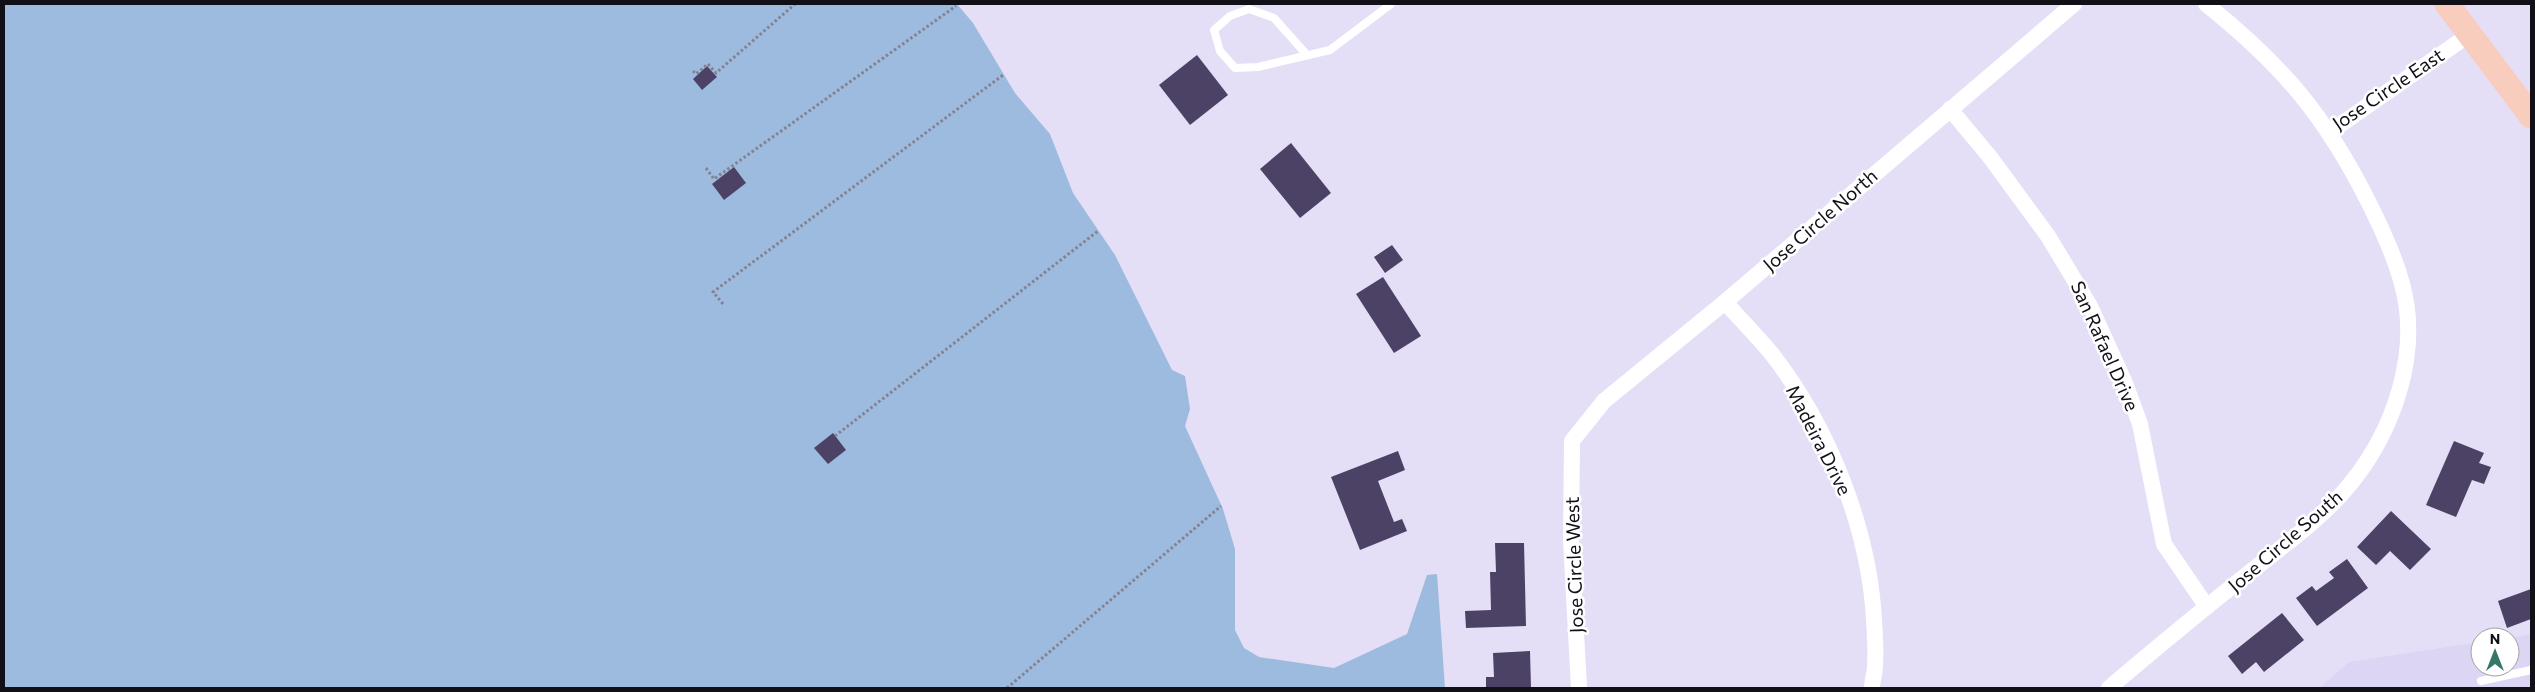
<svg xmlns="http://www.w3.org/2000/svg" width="2535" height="692" font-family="Commissioner,sans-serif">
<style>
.built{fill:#ddd5f4}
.water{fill:#9dbbde}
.building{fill:#4c4266}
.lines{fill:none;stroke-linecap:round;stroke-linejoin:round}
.path{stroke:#848191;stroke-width:3;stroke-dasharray:2.5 2.5;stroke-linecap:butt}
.service{stroke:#fff;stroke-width:8}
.minor{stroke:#fff;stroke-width:16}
.primary{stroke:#f8cdbe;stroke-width:25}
.labels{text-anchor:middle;stroke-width:5;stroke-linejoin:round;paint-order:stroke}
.street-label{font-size:19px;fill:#121017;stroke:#fff}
</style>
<rect width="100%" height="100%" fill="#e4dff7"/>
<path class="built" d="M 2531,634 L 2531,688 L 2319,688 L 2349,662 L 2480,642 L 2480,667 L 2510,667 L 2510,638 Z"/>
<path class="water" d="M 4,4 L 957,4 L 973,23 L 1015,93 L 1050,134 L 1073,193 L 1115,255 L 1172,370 L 1185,376 L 1190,409 L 1185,426 L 1223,509 L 1235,549 L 1235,630 L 1244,648 L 1259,657 L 1334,668 L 1407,634 L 1427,575 L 1437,574 L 1445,688 L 4,688 Z"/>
<g class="building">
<path d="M 1197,55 L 1228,95 L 1190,125 L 1159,85 Z"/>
<path d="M 707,66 L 717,77 L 702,90 L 693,79 Z"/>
<path d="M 1291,143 L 1331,193 L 1300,218 L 1260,169 Z"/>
<path d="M 734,167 L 746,183 L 724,200 L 712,184 Z"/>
<path d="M 1392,245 L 1403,260 L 1385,273 L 1374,257 Z"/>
<path d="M 1383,277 L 1421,336 L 1394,353 L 1356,294 Z"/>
<path d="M 833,433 L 846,450 L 828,464 L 814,448 Z"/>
<path d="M 2454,441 L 2484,453 L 2479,463 L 2491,467 L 2484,484 L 2472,480 L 2456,517 L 2426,505 Z"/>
<path d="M 1398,451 L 1405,470 L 1378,481 L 1394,522 L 1402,519 L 1407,531 L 1360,550 L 1331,477 Z"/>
<path d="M 2391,511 L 2431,549 L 2410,570 L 2390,551 L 2376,565 L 2357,547 Z"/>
<path d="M 1495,543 L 1524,543 L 1526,626 L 1466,628 L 1465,611 L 1491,610 L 1490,572 L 1496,572 Z"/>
<path d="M 2347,559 L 2368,588 L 2317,626 L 2296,598 L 2312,586 L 2316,591 L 2334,578 L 2329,572 Z"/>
<path d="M 2531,589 L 2531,619 L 2507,628 L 2498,601 Z"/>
<path d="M 2282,613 L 2304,640 L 2264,672 L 2256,662 L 2242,674 L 2228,656 Z"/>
<path d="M 1530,651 L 1531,688 L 1486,688 L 1486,677 L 1494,677 L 1493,653 Z"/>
</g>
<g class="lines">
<g class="path">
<path d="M 693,71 L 696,74 L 708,64 L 716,73 L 795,4"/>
<path d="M 706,168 L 714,179 L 956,6"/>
<path d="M 723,304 L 713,292 L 1003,75"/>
<path d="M 835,436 L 1098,231"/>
<path d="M 1007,688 L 1221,506"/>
</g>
<g class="service">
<path d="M 1307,55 L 1274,18 L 1249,9 L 1230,16 L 1214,30 L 1220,51 L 1235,68 L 1258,67 L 1330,50 L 1391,4"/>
<path d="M 2481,681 L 2531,670"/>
</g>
<g class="minor">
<path d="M 1950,109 L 1990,157 L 2048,236 L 2090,306 L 2125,383 L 2140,424 L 2164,544 L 2207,607"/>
<path d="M 2330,132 L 2470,34"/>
<path d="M 1725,302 C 1740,319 1757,336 1771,353 C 1828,425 1869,528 1874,620 C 1875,635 1876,651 1875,666 C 1875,673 1872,681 1872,688"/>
<path d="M 1579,688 L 1571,540 L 1572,441 L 1604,401 L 1725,302 L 2074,4"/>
<path d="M 2109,688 C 2155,649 2202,610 2249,573 C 2284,545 2323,518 2351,483 C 2394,430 2421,352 2402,284 C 2395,257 2382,229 2369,203 C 2325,115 2282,65 2206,4"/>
</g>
<path class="primary" d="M 2447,4 L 2531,116"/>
</g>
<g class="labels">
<g class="street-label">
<text transform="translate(2388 89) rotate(-34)" y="7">Jose Circle East</text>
<text transform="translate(1820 220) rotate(-41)" y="7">Jose Circle North</text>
<text transform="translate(2105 346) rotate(66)" y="7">San Rafael Drive</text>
<text transform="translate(1819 440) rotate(63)" y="7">Madeira Drive</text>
<text transform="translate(2285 541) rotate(-41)" y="7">Jose Circle South</text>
<text transform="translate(1574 565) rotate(-92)" y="7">Jose Circle West</text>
</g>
</g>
<rect width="2535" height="692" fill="none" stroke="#121017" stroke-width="10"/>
<g transform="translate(2495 652)"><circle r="24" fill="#ffffff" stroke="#a09fa2"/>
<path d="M0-4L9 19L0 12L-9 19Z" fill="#357768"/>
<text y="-8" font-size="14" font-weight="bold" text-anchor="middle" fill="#121017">N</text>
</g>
</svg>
